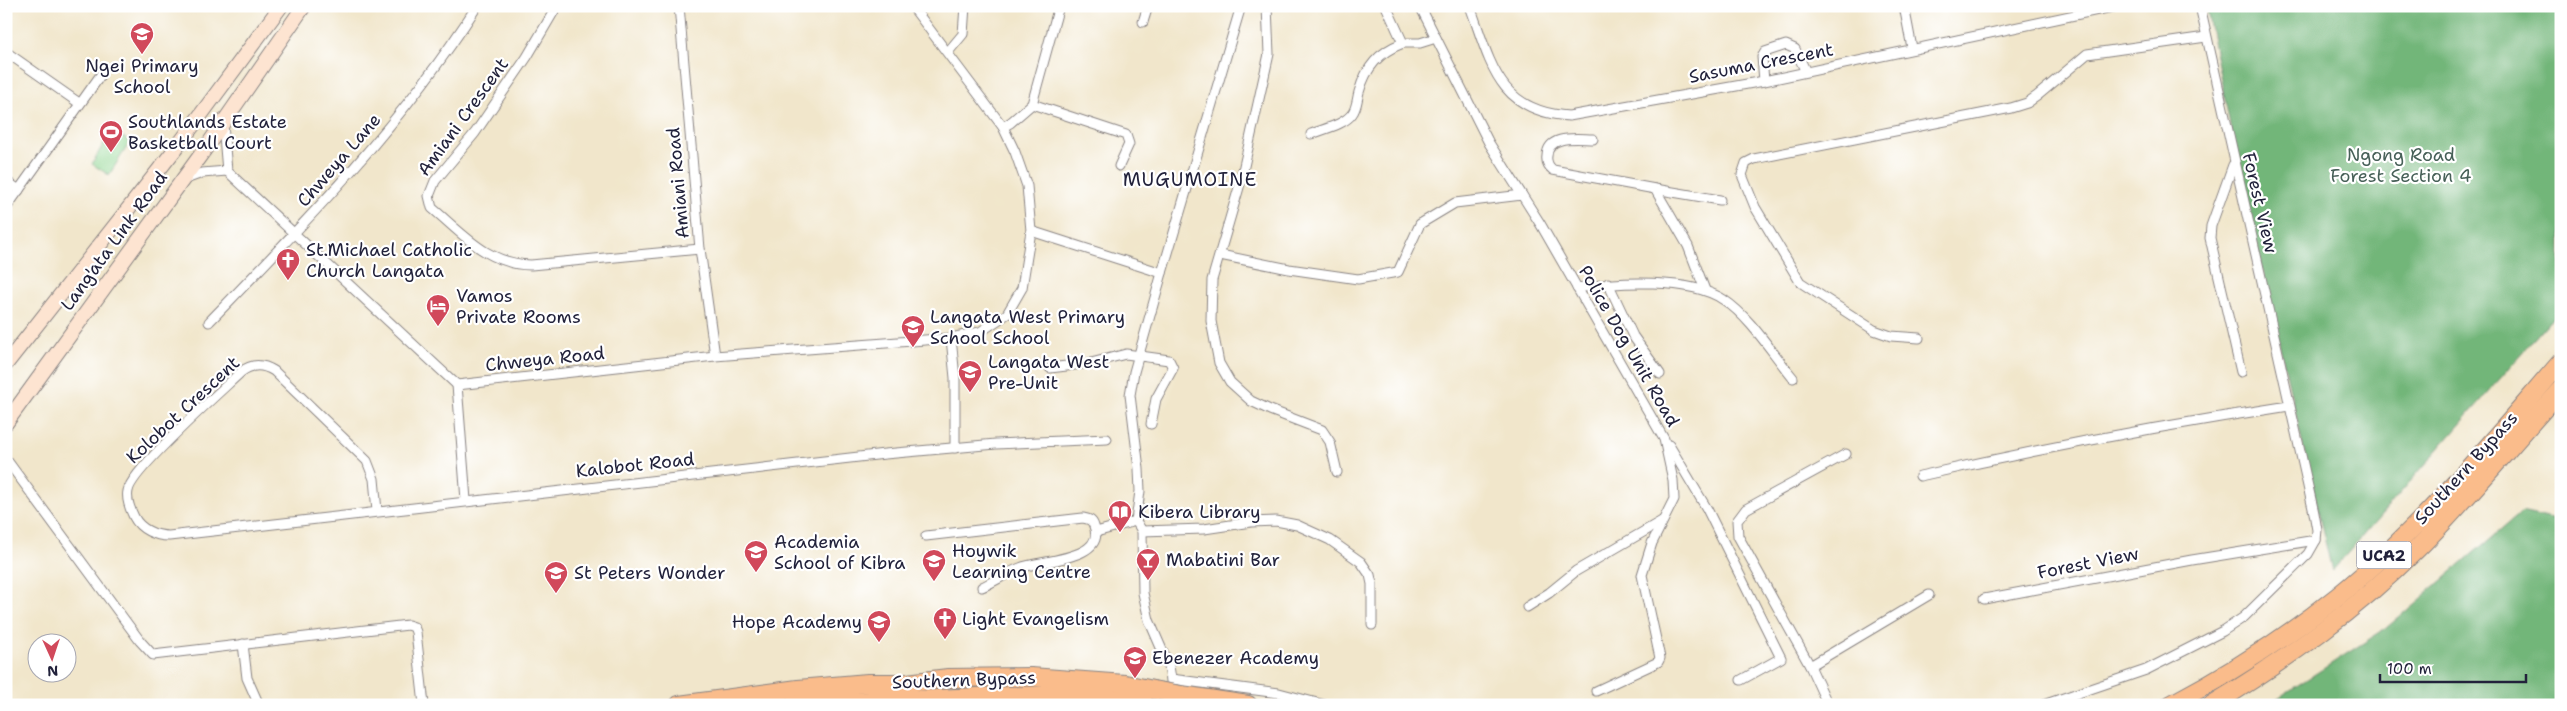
<svg xmlns="http://www.w3.org/2000/svg" width="2567" height="711" font-family="'Shantell Sans',sans-serif">
<style>
.green{fill:#8dd48e;stroke:#587b64}
.forest{fill:#72b679;stroke:#4a6c5a}
.lines{fill:none;stroke-linecap:round;stroke-linejoin:round}
.street-casing{stroke:#8a8483;stroke-width:11}
.secondary-casing{stroke:#8a8483;stroke-width:16}
.highway-casing{stroke:#8a8483;stroke-width:20}
.street{stroke:#fff;stroke-width:9}
.secondary{stroke:#fde4d1;stroke-width:14}
.highway{stroke:#fabc8b;stroke-width:18}
.highway-bridge-casing{stroke:#8a8483;stroke-width:20;stroke-linecap:butt}
.highway-bridge{stroke:#fabc8b;stroke-width:18}
.labels{text-anchor:middle;stroke-width:4.5;stroke-linejoin:round;paint-order:stroke}
.shield{fill:#fff;stroke:#646476;stroke-width:1}
.shield-label{font-size:16px;font-weight:bold;fill:#22223b}
.street-label{font-size:18px;fill:#22223b;stroke:#fff}
.poi-label{font-size:18px;fill:#22223b;stroke:#fff;text-anchor:start}
.park-label{font-size:18px;fill:#476058;stroke:#fff}
.neighbourhood-label{font-size:19px;letter-spacing:1px;fill:#22223b;stroke:#fff}
</style>
<rect width="100%" height="100%" fill="#fff"/>
<filter id="ink" filterUnits="userSpaceOnUse"><feTurbulence type="fractalNoise" baseFrequency=".02" numOctaves="2"/><feDisplacementMap in="SourceGraphic" scale="10" xChannelSelector="R" yChannelSelector="G"/><feConvolveMatrix kernelMatrix="1 2 1 2 8 2 1 2 1" color-interpolation-filters="sRGB"/></filter>
<filter id="wash" filterUnits="userSpaceOnUse"><feTurbulence type="fractalNoise" baseFrequency=".0096" numOctaves="4" result="noise"/><feDisplacementMap in="SourceGraphic" scale="20" xChannelSelector="R" yChannelSelector="G"/><feGaussianBlur stdDeviation="1.12" result="paint"/><feColorMatrix in="noise" values="0 0 0 0 0 0 0 0 0 0 0 0 0 0 0 0 0 1.4 0 .05"/><feComposite in="paint" operator="in"/></filter>
<g filter="url(#wash)">
<rect width="100%" height="100%" fill="#f1e6cb"/>
<path class="green" d="M 112,129 L 130,142 L 109,175 L 92,164 Z"/>
<g class="forest">
<path d="M 2206,6 L 2561,6 L 2561,309 L 2332,571 L 2241,179 Z"/>
<path d="M 2521,512 L 2561,521 L 2561,705 L 2267,705 L 2385,629 Z"/>
</g>
</g>
<g filter="url(#ink)">
<g class="lines">
<g class="street-casing">
<g id="street">
<path d="M 557,6 L 527,57 L 475,133 L 435,181 L 429,196 L 432,208 C 464,235 487,264 531,265 L 700,249"/>
<path d="M 679,6 L 700,249 L 715,356"/>
<path d="M 1267,6 L 1269,54 L 1240,184 L 1212,280 L 1211,321 L 1219,363 L 1230,382 L 1251,401 L 1270,410 L 1322,430 L 1330,442 L 1337,472"/>
<path d="M 1386,6 L 1403,43 L 1420,43 L 1436,38"/>
<path d="M 1420,6 L 1489,143 L 1541,225 L 1664,439 L 1673,480 L 1674,499 L 1652,543 L 1642,575 L 1660,658 L 1658,662 L 1596,691"/>
<path d="M 1470,6 C 1491,64 1498,111 1569,116 L 1764,81 L 2117,6"/>
<path d="M 1904,6 L 1912,48"/>
<path d="M 1143,22 L 1148,6"/>
<path d="M 6,52 L 79,103"/>
<path d="M 948,52 L 963,34 L 965,6"/>
<path d="M 1764,81 L 1762,57 L 1765,52 L 1786,45 L 1795,49 L 1805,70"/>
<path d="M 1032,104 L 1126,135 L 1129,144 L 1119,166"/>
<path d="M 223,124 L 227,171"/>
<path d="M 1003,127 L 1010,123 L 1032,104 L 1059,6"/>
<path d="M 1311,134 C 1323,129 1344,125 1352,114 C 1357,108 1357,99 1359,92 C 1366,67 1379,52 1403,43"/>
<path d="M 1593,139 C 1577,139 1548,134 1547,156 C 1546,162 1548,166 1553,170 L 1655,189 L 1688,246 L 1705,290"/>
<path d="M 2233,165 L 2211,226 L 2210,238 L 2241,372"/>
<path d="M 227,171 L 457,385 L 715,356 L 951,338 L 980,332 L 1007,314 L 1022,288 L 1031,231 L 1027,186 L 1015,152 L 1003,127 L 912,6"/>
<path d="M 183,180 L 202,173 L 227,171"/>
<path d="M 6,181 L 19,190"/>
<path d="M 1655,189 L 1720,200"/>
<path d="M 6,208 L 100,76"/>
<path d="M 1031,231 L 1162,273"/>
<path d="M 1220,255 L 1289,269 L 1358,279 L 1398,272 L 1420,224 L 1455,203 L 1522,195"/>
<path d="M 1608,283 L 1633,336 L 1660,374"/>
<path d="M 1577,288 C 1616,282 1691,277 1724,300 C 1750,317 1773,354 1793,378"/>
<path d="M 209,322 C 306,222 402,124 477,6"/>
<path d="M 951,338 L 955,378 L 955,448"/>
<path d="M 1919,338 L 1891,336 L 1874,330 L 1800,282 L 1755,207 L 1742,175 L 1746,163 L 1754,159 L 2011,108 L 2027,103 L 2037,96 L 2087,54 L 2206,37"/>
<path d="M 1050,368 L 1091,363 L 1126,354 L 1169,360 L 1173,368 L 1156,399 L 1151,424"/>
<path d="M 457,385 L 466,500"/>
<path d="M 1669,445 L 1707,509 L 1781,658 L 1741,680"/>
<path d="M 6,459 L 140,641 L 153,655 L 408,625 L 414,627 L 416,632 L 424,705"/>
<path d="M 1920,476 C 2042,448 2165,425 2289,406"/>
<path d="M 377,511 L 374,479 L 367,461 L 274,371 C 263,364 252,363 241,372 C 221,391 131,470 128,491 C 126,500 130,509 134,517 C 140,529 155,536 169,536 L 885,454 L 996,444 L 1107,439"/>
<path d="M 1142,531 L 1204,529 L 1251,522 L 1276,521 L 1297,525 L 1330,540 L 1361,562 L 1370,575 L 1372,584 L 1372,625"/>
<path d="M 1096,532 L 1136,521"/>
<path d="M 926,536 L 1083,518 C 1089,519 1092,520 1094,526 C 1107,560 1040,560 1020,568 C 1007,573 995,581 982,587"/>
<path d="M 1984,599 L 2192,560 L 2316,540"/>
<path d="M 1527,607 L 1549,593 L 1576,571 L 1662,521"/>
<path d="M 243,644 L 247,678 L 259,705"/>
<path d="M 1810,666 L 1929,595"/>
<path d="M 1171,679 L 1279,693 L 1325,705"/>
<path d="M 1171,705 L 1171,679 L 1169,666 L 1149,620 L 1143,593 L 1142,531 L 1136,521 L 1140,491 L 1139,469 L 1130,395 L 1134,372 L 1162,273 L 1241,6"/>
<path d="M 1828,705 L 1810,666 L 1738,536 L 1737,521 L 1746,509 L 1846,454"/>
<path d="M 2043,705 L 2146,670 L 2223,631 L 2244,617 L 2308,554 L 2316,540 L 2317,530 L 2314,513 L 2200,6"/>
</g>
</g>
<g class="secondary-casing">
<g id="secondary">
<path d="M 6,364 L 180,143 L 281,6"/>
<path d="M 6,423 L 205,149 L 304,6"/>
</g>
</g>
<g class="highway-casing">
<g id="highway">
<path d="M 1181,695 L 1248,705"/>
<path d="M 679,705 L 798,689 L 868,683 L 907,683 L 948,678 L 1031,677 L 1125,684 L 1153,690"/>
<path d="M 795,705 C 849,700 903,701 958,698 C 1023,695 1090,693 1154,705"/>
<path d="M 2170,705 C 2229,674 2286,638 2338,596 C 2422,528 2491,443 2561,362"/>
<path d="M 2212,705 C 2285,660 2355,611 2416,550 C 2467,500 2512,443 2561,390"/>
</g>
</g>
<use href="#street" class="street"/>
<use href="#secondary" class="secondary"/>
<use href="#highway" class="highway"/>
<g class="highway-bridge-casing">
<path id="highway-bridge" d="M 1153,690 L 1181,695"/>
</g>
<use href="#highway-bridge" class="highway-bridge"/>
</g>
</g>
<defs>
<g id="school-pin" transform="scale(1.25)"><path d="M0 17L-7.5 6A9.5 9.5 0 1 1 7.5 6Z" fill="#d1495b" stroke="#fff"/><path d="M0-5L7-2L0 1L-7-2ZM-4 1L0 2.5L4 1V4Q0 6-4 4Z" fill="#fff"/></g>
<g id="stadium-pin" transform="scale(1.25)"><path d="M0 17L-7.5 6A9.5 9.5 0 1 1 7.5 6Z" fill="#d1495b" stroke="#fff"/><path d="M0-5a6.5 5 0 1 0 0 10a6.5 5 0 1 0 0-10ZM-3.5-1.8h7v3.6h-7Z" fill="#fff"/></g>
<g id="church-pin" transform="scale(1.25)"><path d="M0 17L-7.5 6A9.5 9.5 0 1 1 7.5 6Z" fill="#d1495b" stroke="#fff"/><path d="M-1.2-6h2.4v3.5h3.3v2.4h-3.3V6h-2.4V-.1h-3.3v-2.4h3.3Z" fill="#fff"/></g>
<g id="hotel-pin" transform="scale(1.25)"><path d="M0 17L-7.5 6A9.5 9.5 0 1 1 7.5 6Z" fill="#d1495b" stroke="#fff"/><path d="M-6-4.5h1.5V1H6V5H4.5V3h-9V5H-6ZM-4 0a1.8 1.8 0 1 1 3.6 0ZM.5 0V-2.5h3Q6-2.5 6 0Z" fill="#fff"/></g>
<g id="library-pin" transform="scale(1.25)"><path d="M0 17L-7.5 6A9.5 9.5 0 1 1 7.5 6Z" fill="#d1495b" stroke="#fff"/><path d="M-6-4Q-3-5.5-.7-3.5V5Q-3 3-6 4ZM6-4Q3-5.5 .7-3.5V5Q3 3 6 4Z" fill="#fff"/></g>
<g id="bar-pin" transform="scale(1.25)"><path d="M0 17L-7.5 6A9.5 9.5 0 1 1 7.5 6Z" fill="#d1495b" stroke="#fff"/><path d="M-6-5H6L.8 .8V4.5H3.5V6h-7V4.5H-.8V.8Z" fill="#fff"/></g>
</defs>
<g fill-rule="evenodd">
<use href="#school-pin" x="142" y="34"/>
<use href="#stadium-pin" x="111" y="132"/>
<use href="#church-pin" x="288" y="260"/>
<use href="#hotel-pin" x="438" y="306"/>
<use href="#school-pin" x="913" y="327"/>
<use href="#school-pin" x="970" y="372"/>
<use href="#library-pin" x="1120" y="512"/>
<use href="#school-pin" x="756" y="552"/>
<use href="#bar-pin" x="1148" y="560"/>
<use href="#school-pin" x="934" y="561"/>
<use href="#school-pin" x="556" y="573"/>
<use href="#church-pin" x="945" y="619"/>
<use href="#school-pin" x="879" y="622"/>
<use href="#school-pin" x="1135" y="658"/>
</g>
<g class="labels">
<rect class="shield" x="2356.5" y="541.5" width="55" height="27" rx="4"/>
<g class="shield-label">
<text x="2384" y="561">UCA2</text>
</g>
<g class="street-label">
<text transform="translate(1761 63) rotate(-11)" y="6">Sasuma Crescent</text>
<text transform="translate(463 117) rotate(-54)" y="6">Amiani Crescent</text>
<text transform="translate(339 160) rotate(-49)" y="6">Chweya Lane</text>
<text transform="translate(678 183) rotate(-95)" y="6">Amiani Road</text>
<text transform="translate(2260 203) rotate(77)" y="6">Forest View</text>
<text transform="translate(114 241) rotate(-54)" y="6">Lang'ata Link Road</text>
<text transform="translate(1629 346) rotate(60)" y="6">Police Dog Unit Road</text>
<text transform="translate(545 359) rotate(-6)" y="6">Chweya Road</text>
<text transform="translate(183 410) rotate(-43)" y="6">Kolobot Crescent</text>
<text transform="translate(635 465) rotate(-6)" y="6">Kalobot Road</text>
<text transform="translate(2466 468) rotate(-48)" y="6">Southern Bypass</text>
<text transform="translate(2088 563) rotate(-11)" y="6">Forest View</text>
<text transform="translate(964 680) rotate(-2)" y="6">Southern Bypass</text>
</g>
<g class="poi-label">
<text x="142" y="72" text-anchor="middle">Ngei Primary<tspan x="142" dy="21">School</tspan></text>
<text x="128" y="128">Southlands Estate<tspan x="128" dy="21">Basketball Court</tspan></text>
<text x="306" y="256">St.Michael Catholic<tspan x="306" dy="21">Church Langata</tspan></text>
<text x="456" y="302">Vamos<tspan x="456" dy="21">Private Rooms</tspan></text>
<text x="930" y="323">Langata West Primary<tspan x="930" dy="21">School School</tspan></text>
<text x="988" y="368">Langata West<tspan x="988" dy="21">Pre-Unit</tspan></text>
<text x="1138" y="518">Kibera Library</text>
<text x="774" y="548">Academia<tspan x="774" dy="21">School of Kibra</tspan></text>
<text x="952" y="557">Hoywik<tspan x="952" dy="21">Learning Centre</tspan></text>
<text x="1166" y="566">Mabatini Bar</text>
<text x="574" y="579">St Peters Wonder</text>
<text x="962" y="625">Light Evangelism</text>
<text x="862" y="628" text-anchor="end">Hope Academy</text>
<text x="1152" y="664">Ebenezer Academy</text>
</g>
<g class="park-label">
<text x="2401" y="161">Ngong Road<tspan x="2401" dy="21">Forest Section 4</tspan></text>
</g>
<g class="neighbourhood-label">
<text x="1190" y="186">MUGUMOINE</text>
</g>
</g>
<rect width="2567" height="711" fill="none" stroke="#fff" stroke-width="25"/>
<g transform="translate(52 658) rotate(177)"><circle r="24" fill="#ffffff" stroke="#a7a7b1"/>
<path d="M0-4L9 19L0 12L-9 19Z" fill="#d1495b"/>
<text y="-8" font-size="14" font-weight="bold" text-anchor="middle" fill="#22223b">N</text>
</g>
<path d="M2380 674v8h146v-8" fill="none" stroke="#22223b" stroke-width="2.5"/>
<text x="2387" y="674" font-size="15" fill="#22223b" stroke="#ffffff" stroke-width="4" paint-order="stroke">100 m</text>
</svg>
